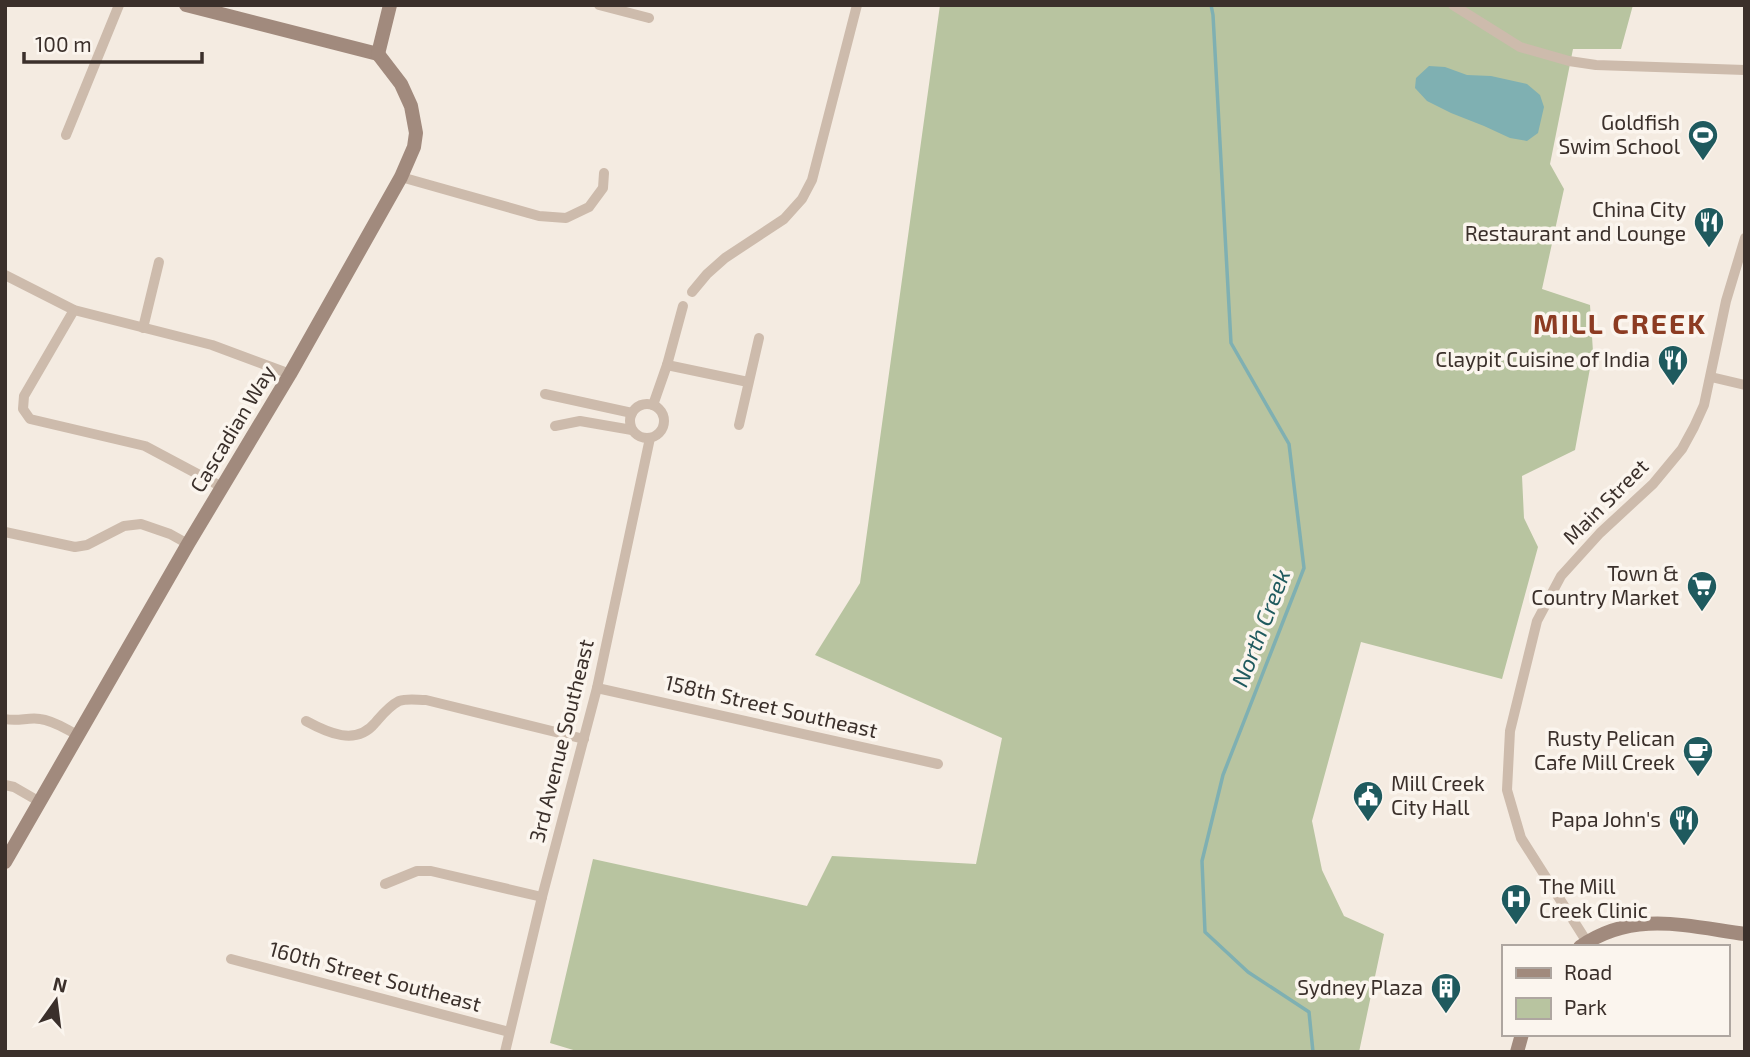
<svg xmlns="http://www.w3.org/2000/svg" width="1750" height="1057" font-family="'Exo 2',sans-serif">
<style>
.green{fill:#b8c4a0}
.water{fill:#7fb0b2}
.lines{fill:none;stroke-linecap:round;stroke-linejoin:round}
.stream{stroke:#7fb0b2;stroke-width:3.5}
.street{stroke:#cdbbac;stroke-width:10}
.secondary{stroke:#a18a7d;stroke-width:14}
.labels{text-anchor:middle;stroke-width:7;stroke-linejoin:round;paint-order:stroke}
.poi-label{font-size:21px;fill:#3b302b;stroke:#fbf5ee;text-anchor:end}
.street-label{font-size:21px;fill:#3b302b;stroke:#fbf5ee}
.water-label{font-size:23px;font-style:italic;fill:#1f5a5e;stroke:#fbf5ee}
.district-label{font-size:28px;font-weight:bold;letter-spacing:2px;fill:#8c3b22;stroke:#fbf5ee}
</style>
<rect width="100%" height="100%" fill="#f4ebe1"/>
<path class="green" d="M 940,5 L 1633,5 L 1621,49 L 1573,49 L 1550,164 L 1564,189 L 1542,289 L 1590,305 L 1593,352 L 1575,450 L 1522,476 L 1524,518 L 1538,547 L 1502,679 L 1361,642 L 1312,821 L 1322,870 L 1344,916 L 1384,934 L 1359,1052 L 580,1052 L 550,1043 L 593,859 L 807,906 L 832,856 L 976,864 L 1002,738 L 815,655 L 860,583 Z"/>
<path class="water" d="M 1429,66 L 1445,67 L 1467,75 L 1491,76 L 1527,84 L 1540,95 L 1544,107 L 1538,133 L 1527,141 L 1510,138 L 1484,126 L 1451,113 L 1427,101 L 1415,88 L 1416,78 Z"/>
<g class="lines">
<path class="stream" d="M 1211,5 L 1213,15 L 1231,343 L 1289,444 L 1304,568 L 1223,775 L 1202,861 L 1205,932 L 1248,972 L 1309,1012 L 1313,1052"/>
<g class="street">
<path d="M 599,5 L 649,18"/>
<path d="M 1453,5 L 1520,47 L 1569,61 L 1596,65 L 1745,70"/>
<path d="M 66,135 L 119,5"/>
<path d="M 401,177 L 539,216 L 566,218 L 589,207 L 603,188 L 604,173"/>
<path d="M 5,275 L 74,310 L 212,345 L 290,374"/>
<path d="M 692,292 L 707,274 L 725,258 L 784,219 L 802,199 L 812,180 L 857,5"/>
<path d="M 74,310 L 24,396 L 23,409 L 30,419 L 145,446 L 222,487"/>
<path d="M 143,328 L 159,262"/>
<path d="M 667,365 L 748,382"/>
<path d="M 1711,377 L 1745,385"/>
<path d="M 545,394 L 632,413"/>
<circle cx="647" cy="421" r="17"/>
<path d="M 653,405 L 667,365 L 683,306"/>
<path d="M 739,425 L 759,338"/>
<path d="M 555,426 L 580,421 L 632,430"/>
<path d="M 5,532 L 75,547 L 87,545 L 124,526 L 141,524 L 170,534 L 188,544"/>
<path d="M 597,688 L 938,764"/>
<path d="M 5,719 C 18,722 28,717 40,719 C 53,720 67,730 78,735"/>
<path d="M 306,721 C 328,733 356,746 375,723 C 382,715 389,706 399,701 C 408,698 417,700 426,700 L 584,739"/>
<path d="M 5,785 L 14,787 L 40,802"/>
<path d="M 385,884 L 417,871 L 431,871 L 542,897"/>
<path d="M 1587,942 L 1521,838 L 1507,790 L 1510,731 L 1537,621 L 1561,576 L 1600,533 L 1653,484 L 1682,449 L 1694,427 L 1704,405 L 1726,301 L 1745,238"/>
<path d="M 231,959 L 509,1032"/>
<path d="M 505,1052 L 542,897 L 597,688 L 650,438"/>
</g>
<g class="secondary">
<path d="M 186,5 L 378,54"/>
<path d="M 378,54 L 390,5"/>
<path d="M 5,862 L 188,544 L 290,374 L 401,177 L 414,147 L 416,133 L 411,106 L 401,84 L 378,54"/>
<path d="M 1580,947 C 1633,910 1686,926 1745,934"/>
<path d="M 1517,1052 L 1522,1034"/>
</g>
</g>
<defs>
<g id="stadium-pin" transform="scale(1.575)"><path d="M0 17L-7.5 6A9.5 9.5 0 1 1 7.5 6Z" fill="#1f5a5e" stroke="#fbf5ee"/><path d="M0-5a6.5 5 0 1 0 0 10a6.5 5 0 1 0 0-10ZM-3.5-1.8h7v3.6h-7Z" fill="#fff"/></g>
<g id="restaurant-pin" transform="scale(1.575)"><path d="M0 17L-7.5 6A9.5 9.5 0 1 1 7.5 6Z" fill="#1f5a5e" stroke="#fbf5ee"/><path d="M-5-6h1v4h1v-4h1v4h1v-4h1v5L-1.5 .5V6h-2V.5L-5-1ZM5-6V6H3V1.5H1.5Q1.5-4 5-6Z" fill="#fff"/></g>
<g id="supermarket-pin" transform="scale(1.575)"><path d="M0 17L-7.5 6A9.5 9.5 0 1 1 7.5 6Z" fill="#1f5a5e" stroke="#fbf5ee"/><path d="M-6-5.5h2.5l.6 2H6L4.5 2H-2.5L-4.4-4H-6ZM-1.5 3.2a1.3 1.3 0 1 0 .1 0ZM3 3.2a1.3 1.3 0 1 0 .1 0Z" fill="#fff"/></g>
<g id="cafe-pin" transform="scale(1.575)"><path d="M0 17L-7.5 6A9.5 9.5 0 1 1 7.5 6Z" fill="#1f5a5e" stroke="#fbf5ee"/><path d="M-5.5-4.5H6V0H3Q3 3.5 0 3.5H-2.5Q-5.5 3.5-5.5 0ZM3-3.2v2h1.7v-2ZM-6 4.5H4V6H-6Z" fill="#fff"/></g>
<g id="civic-pin" transform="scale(1.575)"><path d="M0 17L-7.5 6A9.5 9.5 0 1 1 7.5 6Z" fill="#1f5a5e" stroke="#fbf5ee"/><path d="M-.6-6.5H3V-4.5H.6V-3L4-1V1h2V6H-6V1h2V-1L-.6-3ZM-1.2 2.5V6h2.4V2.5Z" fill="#fff"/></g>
<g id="hospital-pin" transform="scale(1.575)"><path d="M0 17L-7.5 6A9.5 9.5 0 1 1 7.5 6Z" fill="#1f5a5e" stroke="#fbf5ee"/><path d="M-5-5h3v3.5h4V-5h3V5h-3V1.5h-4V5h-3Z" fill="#fff"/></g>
<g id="building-pin" transform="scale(1.575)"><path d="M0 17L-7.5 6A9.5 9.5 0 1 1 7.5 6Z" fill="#1f5a5e" stroke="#fbf5ee"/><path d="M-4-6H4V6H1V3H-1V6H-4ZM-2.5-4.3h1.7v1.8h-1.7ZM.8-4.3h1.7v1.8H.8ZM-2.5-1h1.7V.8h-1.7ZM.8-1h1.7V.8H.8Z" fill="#fff"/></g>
</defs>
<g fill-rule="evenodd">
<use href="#stadium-pin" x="1703" y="135"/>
<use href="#restaurant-pin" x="1709" y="222"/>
<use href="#restaurant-pin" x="1673" y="360"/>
<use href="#supermarket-pin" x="1702" y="586"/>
<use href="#cafe-pin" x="1698" y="751"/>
<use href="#civic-pin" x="1368" y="796"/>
<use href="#restaurant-pin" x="1684" y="820"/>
<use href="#hospital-pin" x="1516" y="899"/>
<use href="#building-pin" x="1446" y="988"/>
</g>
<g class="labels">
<g class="poi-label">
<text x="1680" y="130">Goldfish<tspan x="1680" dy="24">Swim School</tspan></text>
<text x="1686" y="217">China City<tspan x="1686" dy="24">Restaurant and Lounge</tspan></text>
<text x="1650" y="367">Claypit Cuisine of India</text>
<text x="1679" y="581">Town &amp;<tspan x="1679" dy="24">Country Market</tspan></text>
<text x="1675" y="746">Rusty Pelican<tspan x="1675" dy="24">Cafe Mill Creek</tspan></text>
<text x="1391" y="791" text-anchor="start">Mill Creek<tspan x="1391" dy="24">City Hall</tspan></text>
<text x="1661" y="827">Papa John's</text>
<text x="1539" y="894" text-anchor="start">The Mill<tspan x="1539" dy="24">Creek Clinic</tspan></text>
<text x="1423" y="995">Sydney Plaza</text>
</g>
<g class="street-label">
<text transform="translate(233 429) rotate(-59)" y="7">Cascadian Way</text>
<text transform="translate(1606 502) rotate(-45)" y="7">Main Street</text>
<text transform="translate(771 707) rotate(13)" y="7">158th Street Southeast</text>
<text transform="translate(562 741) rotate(-76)" y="7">3rd Avenue Southeast</text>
<text transform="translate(375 977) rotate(15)" y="7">160th Street Southeast</text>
</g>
<g class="water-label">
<text transform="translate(1261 628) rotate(-69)" y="8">North Creek</text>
</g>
<g class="district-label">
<text x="1620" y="334">MILL CREEK</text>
</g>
</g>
<rect width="1750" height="1057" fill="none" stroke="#3b302b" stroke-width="14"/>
<rect x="1502" y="945" width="228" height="91" fill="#fbf5ee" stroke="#aea6a0" stroke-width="2"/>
<rect x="1516" y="968" width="35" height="10" fill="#a18a7d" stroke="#aea6a0" stroke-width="2"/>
<text x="1564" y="980" font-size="21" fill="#3b302b">Road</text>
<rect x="1516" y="998" width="35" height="21" fill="#b8c4a0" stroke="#aea6a0" stroke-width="2"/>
<text x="1564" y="1015" font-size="21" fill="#3b302b">Park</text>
<g transform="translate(56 1001) rotate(14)" stroke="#fbf5ee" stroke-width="5" paint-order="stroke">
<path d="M0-5L12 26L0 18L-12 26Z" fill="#3b302b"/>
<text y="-10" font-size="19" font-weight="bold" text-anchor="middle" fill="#3b302b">N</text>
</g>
<path d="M24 52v10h178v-10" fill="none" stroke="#3b302b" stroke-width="3.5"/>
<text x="35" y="52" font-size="21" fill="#3b302b" stroke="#fbf5ee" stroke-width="5" paint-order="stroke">100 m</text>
</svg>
